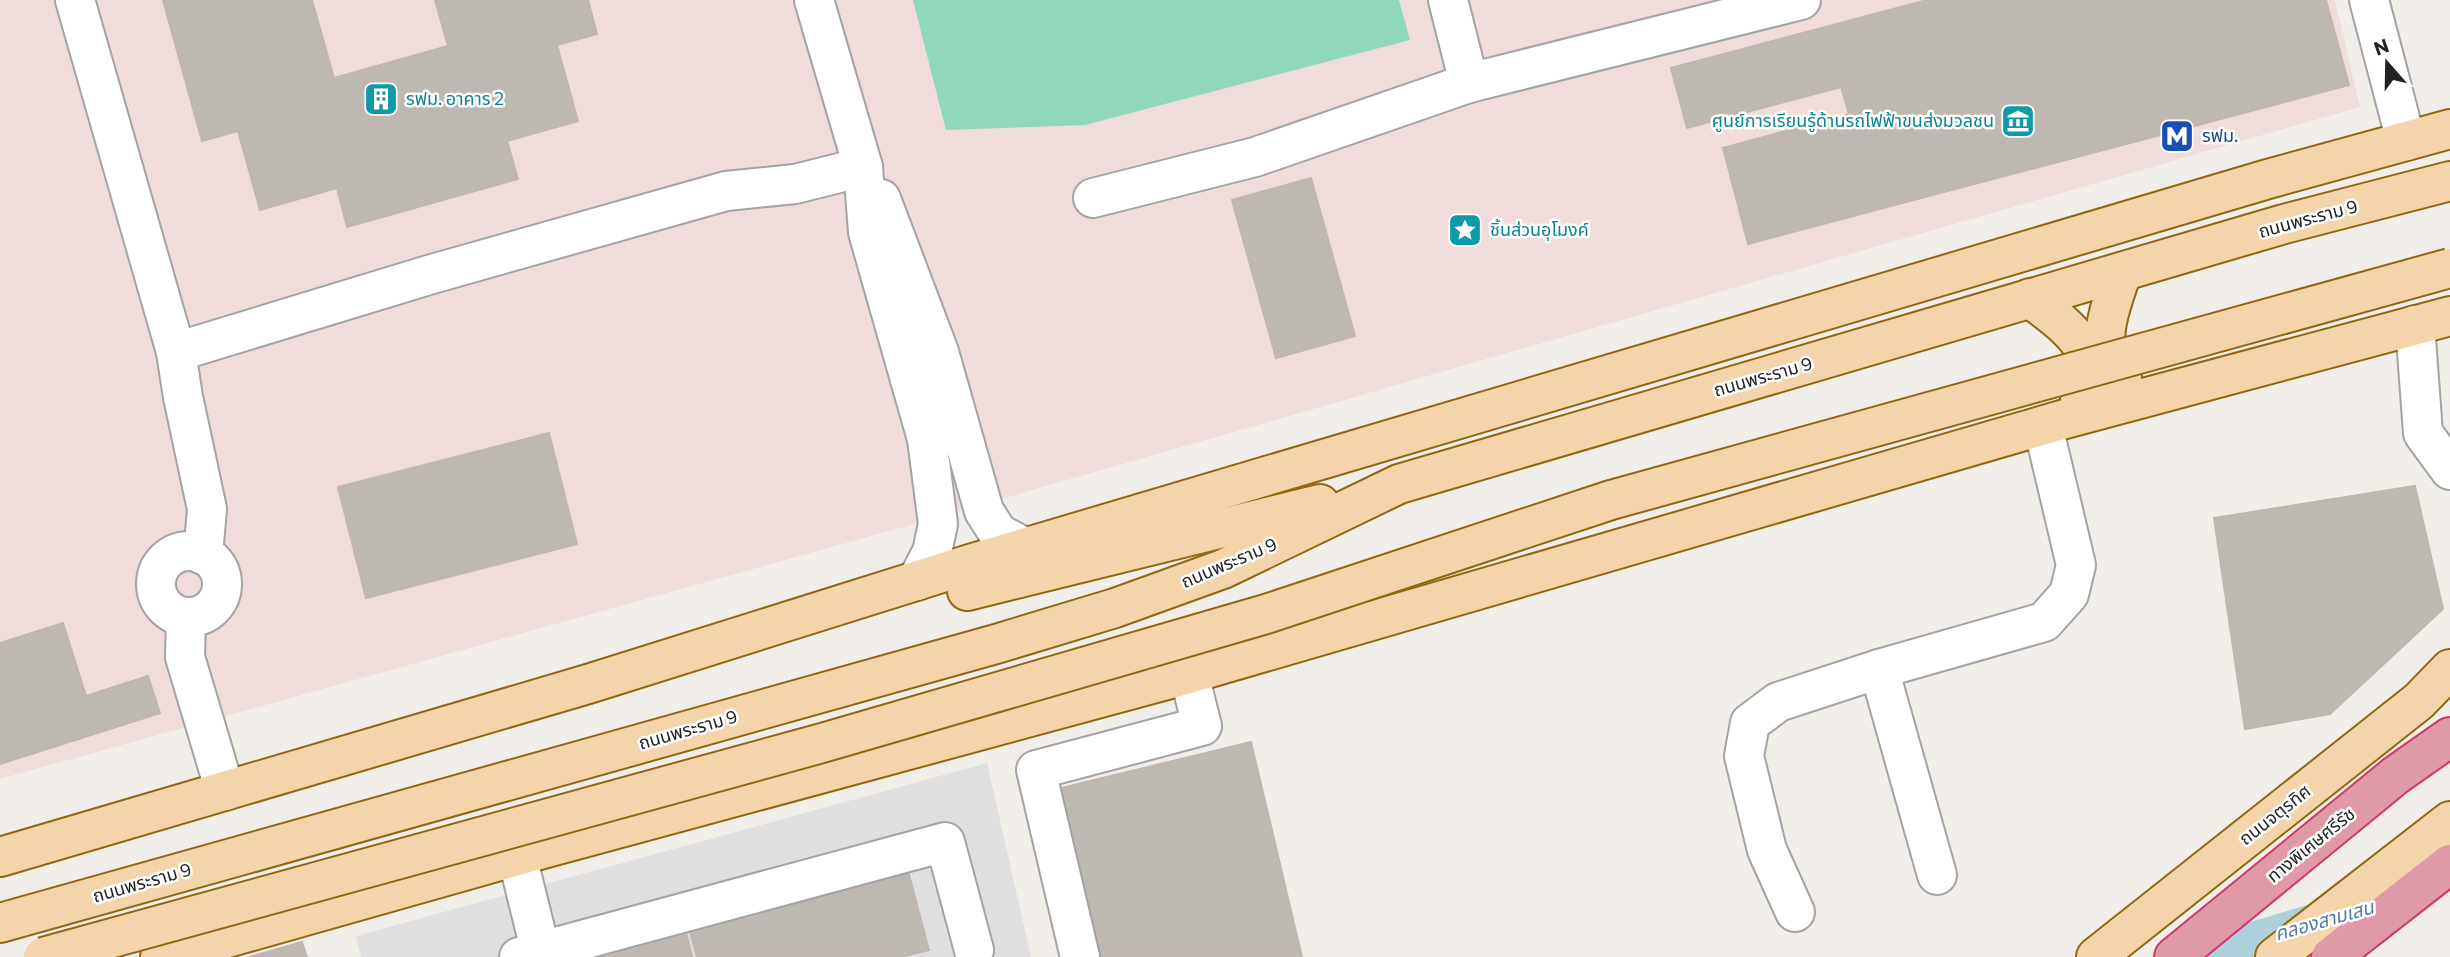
<svg xmlns="http://www.w3.org/2000/svg" width="2450" height="957" font-family="Commissioner,'Noto Sans Thai',sans-serif">
<style>
.residential{fill:#dfdfdf}
.commercial{fill:#efdcdb}
.pitch{fill:#8fd8bc}
.lines{fill:none;stroke-linecap:round;stroke-linejoin:round}
.canal{stroke:#aed0da;stroke-width:38}
.building{fill:#beb8b2;stroke:#c1b6ad;stroke-width:2}
.minor-casing{stroke:#a3a3a3;stroke-width:42}
.major-casing{stroke:#91670f;stroke-width:42}
.highway-casing{stroke:#cc3a6a;stroke-width:42}
.minor{stroke:#fff;stroke-width:38}
.major{stroke:#f4d5ab;stroke-width:38}
.highway{stroke:#e099a6;stroke-width:38}
.major-bridge-casing{stroke:#91670f;stroke-width:42;stroke-linecap:butt}
.major-bridge{stroke:#f4d5ab;stroke-width:38}
.labels{text-anchor:middle;stroke-width:5;stroke-linejoin:round;paint-order:stroke}
.culture-label{font-size:18px;fill:#0d838f;stroke:#fff;text-anchor:start}
.transit-label{font-size:18px;fill:#164399;stroke:#fff;text-anchor:start}
.street-label{font-size:18px;fill:#222;stroke:#fff}
.water-label{font-size:19px;font-style:italic;fill:#537aa1;stroke:#fff}
</style>
<rect width="100%" height="100%" fill="#f1eee9"/>
<path class="residential" d="M 987,763 L 1031,957 L 361,957 L 356,936 Z"/>
<path class="commercial" d="M 0,0 L 2335,0 L 2360,107 L 918,523 L 0,779 Z"/>
<path class="pitch" d="M 913,0 L 1399,0 L 1410,40 L 1085,125 L 946,130 Z"/>
<g class="lines">
<path class="canal" d="M 2199,957 L 2320,921"/>
</g>
<g class="building">
<path d="M 163,0 L 312,0 L 334,78 L 448,46 L 435,0 L 588,0 L 597,34 L 557,45 L 578,121 L 507,141 L 518,179 L 347,227 L 337,188 L 260,210 L 238,131 L 202,141 Z"/>
<path d="M 1927,0 L 2326,0 L 2349,85 L 1748,244 L 1723,148 L 1849,114 L 1841,87 L 1687,128 L 1671,68 Z"/>
<path d="M 1311,178 L 1355,336 L 1276,358 L 1232,200 Z"/>
<path d="M 549,433 L 577,544 L 366,598 L 338,487 Z"/>
<path d="M 2415,486 L 2443,609 L 2330,714 L 2245,729 L 2214,518 Z"/>
<path d="M 63,623 L 86,696 L 148,676 L 160,713 L 0,764 L 0,643 Z"/>
<path d="M 1251,742 L 1302,957 L 1093,957 L 1053,790 Z"/>
<path d="M 908,871 L 929,950 L 901,957 L 697,957 L 689,928 Z"/>
<path d="M 686,932 L 692,957 L 592,957 Z"/>
<path d="M 302,942 L 307,957 L 249,957 Z"/>
</g>
<g class="lines">
<g class="minor-casing">
<g id="minor">
<path d="M 75,0 L 176,352 L 432,274 L 726,191 L 795,184 L 863,167"/>
<path d="M 814,0 L 863,167 L 868,232 L 927,439 L 938,524 L 932,552 L 917,581"/>
<path d="M 1448,0 L 1469,83"/>
<path d="M 2369,0 L 2406,141"/>
<path d="M 1093,198 L 1255,157 L 1469,83 L 1801,0"/>
<path d="M 881,199 L 939,352 L 984,511 L 998,533 L 1026,548"/>
<path d="M 2415,325 L 2423,433 L 2450,470"/>
<path d="M 176,352 L 183,397 L 207,509 L 203,555"/>
<circle cx="189" cy="584" r="33"/>
<path d="M 186,617 L 185,657 L 225,791"/>
<path d="M 1879,669 L 1937,875"/>
<path d="M 517,856 L 542,957"/>
<path d="M 1795,912 L 1767,850 L 1744,756 L 1750,723 L 1778,702 L 1879,669 L 2044,622 L 2069,594 L 2076,565 L 2043,426"/>
<path d="M 519,957 L 945,842 L 974,950"/>
<path d="M 1080,957 L 1036,770 L 1202,726 L 1189,674"/>
</g>
</g>
<g class="major-casing">
<g id="major">
<path d="M 2030,298 C 2061,322 2111,354 2080,397"/>
<path d="M 2122,377 C 2090,349 2112,304 2122,272"/>
<path d="M 967,591 L 1320,504"/>
<path d="M 0,857 L 588,684 L 970,564 L 2268,179 L 2450,129"/>
<path d="M 0,923 L 996,644 L 1115,608 L 1223,569 L 1399,484 L 2284,224 L 2450,181"/>
<path d="M 160,957 L 517,856 L 1189,674 L 2065,419 L 2450,316"/>
<path d="M 2096,957 L 2419,701 L 2450,669"/>
<path d="M 2275,957 L 2450,821"/>
</g>
</g>
<g class="highway-casing">
<g id="highway">
<path d="M 2174,957 L 2396,775 L 2450,737"/>
<path d="M 2331,957 L 2450,864"/>
</g>
</g>
<use href="#minor" class="minor"/>
<use href="#major" class="major"/>
<use href="#highway" class="highway"/>
<g class="major-bridge-casing">
<path id="major-bridge" d="M 43,957 L 822,743 L 1266,614 L 1611,500 L 2450,268"/>
</g>
<use href="#major-bridge" class="major-bridge"/>
</g>
<defs>
<g id="building-square" transform="scale(1.75)"><rect x="-9" y="-9" width="18" height="18" rx="4" fill="#0f9aa8" stroke="#fff"/><path d="M-4-6H4V6H1V3H-1V6H-4ZM-2.5-4.3h1.7v1.8h-1.7ZM.8-4.3h1.7v1.8H.8ZM-2.5-1h1.7V.8h-1.7ZM.8-1h1.7V.8H.8Z" fill="#fff"/></g>
<g id="museum-square" transform="scale(1.75)"><rect x="-9" y="-9" width="18" height="18" rx="4" fill="#0f9aa8" stroke="#fff"/><path d="M0-6L6-3V-2H-6V-3ZM-5-1h2V3h-2ZM-1-1h2V3h-2ZM3-1h2V3H3ZM-6 4H6V6H-6Z" fill="#fff"/></g>
<g id="metro-square" transform="scale(1.75)"><rect x="-9" y="-9" width="18" height="18" rx="4" fill="#1a4fb4" stroke="#fff"/><path d="M-5.5 5V-5H-3L0 0L3-5H5.5V5H3V-.5L0 4L-3-.5V5Z" fill="#fff"/></g>
<g id="sight-square" transform="scale(1.75)"><rect x="-9" y="-9" width="18" height="18" rx="4" fill="#0f9aa8" stroke="#fff"/><path d="M0-6L1.8-2.2L6-1.7L2.9 1.2L3.7 5.4L0 3.3L-3.7 5.4L-2.9 1.2L-6-1.7L-1.8-2.2Z" fill="#fff"/></g>
</defs>
<g fill-rule="evenodd">
<use href="#building-square" x="381" y="99"/>
<use href="#museum-square" x="2018" y="121"/>
<use href="#metro-square" x="2177" y="136"/>
<use href="#sight-square" x="1465" y="230"/>
</g>
<g class="labels">
<g class="culture-label">
<text x="406" y="105">รฟม. อาคาร 2</text>
<text x="1994" y="127" text-anchor="end">ศูนย์การเรียนรู้ด้านรถไฟฟ้าขนส่งมวลชน</text>
<text x="1490" y="236">ชิ้นส่วนอุโมงค์</text>
</g>
<g class="transit-label">
<text x="2202" y="142">รฟม.</text>
</g>
<g class="street-label">
<text transform="translate(2308 219) rotate(-15)" y="6">ถนนพระราม 9</text>
<text transform="translate(1763 377) rotate(-16)" y="6">ถนนพระราม 9</text>
<text transform="translate(1229 563) rotate(-23)" y="6">ถนนพระราม 9</text>
<text transform="translate(688 730) rotate(-16)" y="6">ถนนพระราม 9</text>
<text transform="translate(2275 815) rotate(-38)" y="6">ถนนจตุรทิศ</text>
<text transform="translate(2311 845) rotate(-39)" y="6">ทางพิเศษศรีรัช</text>
<text transform="translate(142 883) rotate(-16)" y="6">ถนนพระราม 9</text>
</g>
<g class="water-label">
<text transform="translate(2324 920) rotate(-16)" y="7">คลองสามเสน</text>
</g>
</g>
<g transform="translate(2387 63) rotate(340)" stroke="#ffffff" stroke-width="5" paint-order="stroke">
<path d="M0-5L12 26L0 18L-12 26Z" fill="#222222"/>
<text y="-10" font-size="19" font-weight="bold" text-anchor="middle" fill="#222222">N</text>
</g>
</svg>
